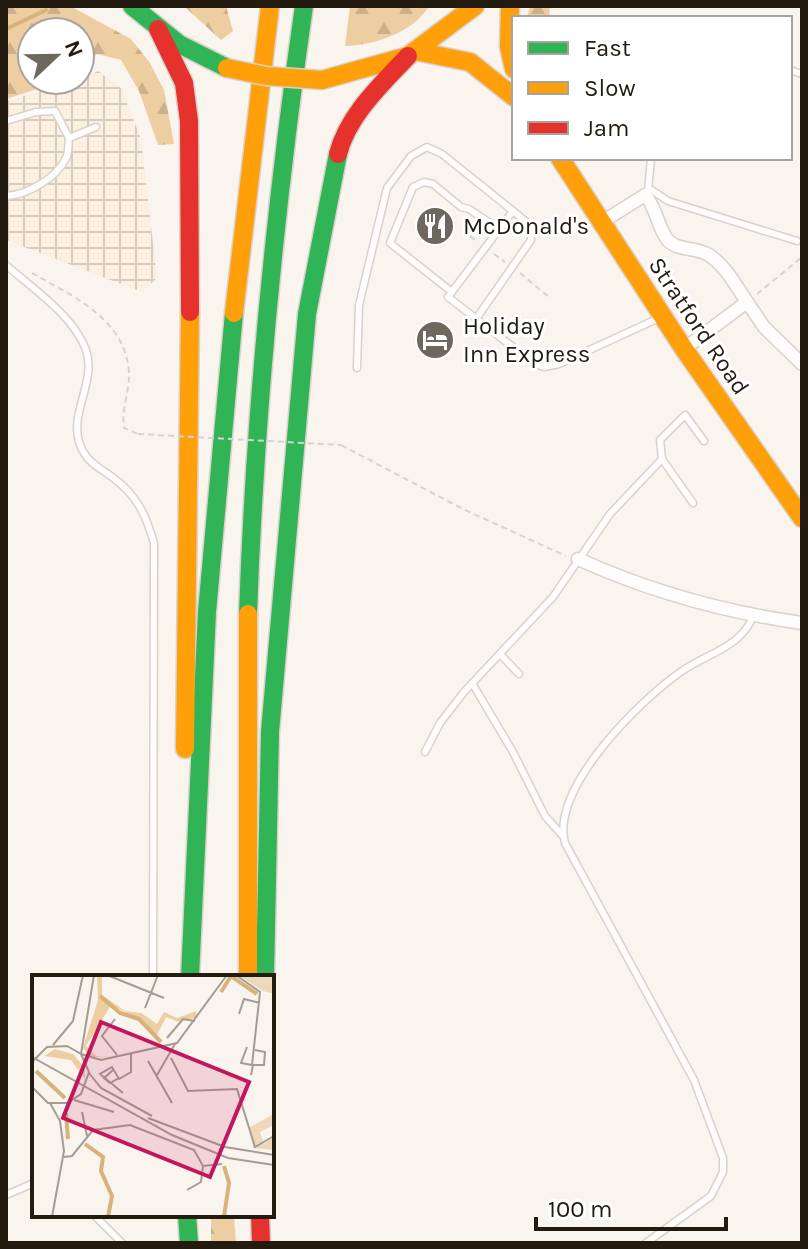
<svg xmlns="http://www.w3.org/2000/svg" width="808" height="1249" font-family="Karla,sans-serif">
<style>
.industrial{fill:url(#industrial-grid)}
.forest{fill:url(#forest-firs)}
.lines{fill:none;stroke-linecap:round;stroke-linejoin:round}
.stream{stroke:#d7b279;stroke-width:4}
.lane-casing{stroke:#d9d2ca;stroke-width:9}
.street-casing{stroke:#d9d2ca;stroke-width:15}
.fast-casing{stroke:#d9d2ca;stroke-width:21}
.slow-casing{stroke:#d9d2ca;stroke-width:21}
.jam-casing{stroke:#d9d2ca;stroke-width:21}
.path{stroke:#d6d3d1;stroke-width:2;stroke-dasharray:6 4;stroke-linecap:butt}
.lane{stroke:#fefdfc;stroke-width:6}
.street{stroke:#fefdfc;stroke-width:12}
.fast{stroke:#30b455;stroke-width:18}
.slow{stroke:#ff9f0a;stroke-width:18}
.jam{stroke:#e5322d;stroke-width:18}
.slow-bridge-casing{stroke:#d9d2ca;stroke-width:21;stroke-linecap:butt}
.path-bridge{stroke:#d6d3d1;stroke-width:2;stroke-dasharray:6 4;stroke-linecap:butt}
.slow-bridge{stroke:#ff9f0a;stroke-width:18}
.labels{text-anchor:middle;stroke-width:6;stroke-linejoin:round;paint-order:stroke}
.poi-label{font-size:24px;fill:#231b10;stroke:#fff;text-anchor:start}
.street-label{font-size:24px;fill:#231b10;stroke:#fff}
.inset-river{fill:none;stroke:#d7b279;stroke-width:4}
.inset-road{fill:none;stroke:#a49d95;stroke-width:2}
.view{fill:#c2185b;fill-opacity:0.15;stroke:#c2185b;stroke-width:4}
.inset-edge{fill:none;stroke:#231b10;stroke-width:4}
</style>
<defs>
<pattern id="industrial-grid" width="8" height="8" patternUnits="userSpaceOnUse" patternTransform="scale(2)"><rect width="8" height="8" fill="#fbefe0"/><path d="M0 4h8M4 0v8" fill="none" stroke="#d7ccbf"/></pattern>
<pattern id="forest-firs" width="22" height="20" patternUnits="userSpaceOnUse" patternTransform="scale(2)"><rect width="22" height="20" fill="#edcea0"/><path d="M5 1l3.5 6h-7zM16 11l3.5 6h-7z" fill="#cbb089"/></pattern>
</defs>
<rect width="100%" height="100%" fill="#faf4ee"/>
<path class="industrial" d="M 98,71 L 121,88 L 141,139 L 157,278 L 142,292 L 6,240 L 6,101 L 80,80 Z"/>
<g class="forest">
<path d="M 6,6 L 70,6 L 131,39 L 150,63 L 164,90 L 174,144 L 158,145 L 139,91 L 121,60 L 97,54 L 80,68 L 80,32 L 32,32 L 32,80 L 65,80 L 6,99 Z"/>
<path d="M 184,6 L 226,6 L 233,31 L 221,40 Z"/>
<path d="M 350,6 L 429,6 C 413,33 374,45 345,46 Z"/>
<path d="M 530,6 L 550,6 L 549,18 L 527,18 Z"/>
<path d="M 211,1215 L 234,1215 L 236,1243 L 211,1243 Z"/>
</g>
<g class="lines">
<path class="stream" d="M 6,29 L 46,10"/>
<g class="lane-casing">
<g id="lane">
<path d="M 790,70 L 802,74"/>
<path d="M 6,121 L 36,112 L 55,111 L 69,138"/>
<path d="M 650,189 L 668,201 L 797,241"/>
<path d="M 648,192 L 651,158"/>
<path d="M 6,196 C 27,195 57,178 66,158 C 69,153 68,143 69,138 L 96,127"/>
<path d="M 6,265 C 33,289 74,316 86,350 C 98,384 63,419 84,453 C 90,464 103,470 112,477 C 137,495 146,515 154,543 L 153,977"/>
<path d="M 452,292 L 390,243 L 413,187 L 424,182 L 433,184 L 461,207 L 469,209 L 499,229"/>
<path d="M 476,319 L 531,240 L 531,226 L 513,211"/>
<path d="M 357,368 L 359,305 L 387,188 L 411,156 L 427,147 L 442,154 L 513,211 L 448,297 L 535,364 L 544,367 L 559,364 L 659,318"/>
<path d="M 693,503 L 662,459 L 660,440 L 685,415 L 704,441"/>
<path d="M 500,654 L 519,674"/>
<path d="M 472,683 L 513,752 L 545,816 L 563,836"/>
<path d="M 425,752 L 440,723 L 464,692 L 553,597 L 610,514 L 662,459"/>
<path d="M 6,1195 L 34,1183"/>
<path d="M 94,1215 L 122,1243"/>
<path d="M 646,1243 L 711,1196 L 723,1172 L 723,1158 L 694,1080 L 565,843 C 550,788 641,699 682,671 C 706,654 742,647 753,616"/>
</g>
</g>
<g class="street-casing">
<g id="street">
<path d="M 602,222 L 645,195 C 657,208 657,226 667,239 C 676,251 695,247 707,254 C 725,264 736,286 747,302"/>
<path d="M 684,349 L 747,302 L 764,327 L 802,364"/>
<path d="M 578,559 C 651,592 723,612 802,623"/>
</g>
</g>
<g class="fast-casing">
<g id="fast">
<path d="M 132,6 L 179,44 L 227,68"/>
<path d="M 248,614 C 255,410 275,208 304,6"/>
<path d="M 190,977 L 207,612 L 234,313"/>
<path d="M 265,977 L 270,732 L 307,314 L 338,154"/>
<path d="M 187,1215 L 189,1243"/>
</g>
</g>
<g class="slow-casing">
<g id="slow">
<path d="M 510,6 L 509,47 L 514,69"/>
<path d="M 415,51 L 470,62 L 514,97"/>
<path d="M 322,80 L 408,56 L 475,6"/>
<path d="M 560,158 L 684,349 L 802,518"/>
<path d="M 234,313 L 270,6"/>
<path d="M 248,614 L 248,977"/>
<path d="M 185,749 L 190,312"/>
</g>
</g>
<g class="jam-casing">
<g id="jam">
<path d="M 158,29 L 184,83 L 189,121 L 190,312"/>
<path d="M 338,154 C 348,115 381,85 408,56"/>
<path d="M 260,1215 L 261,1243"/>
</g>
</g>
<g class="path">
<path d="M 470,236 L 476,241"/>
<path d="M 494,254 L 505,262"/>
<path d="M 32,273 C 72,296 125,318 129,372 C 130,391 121,409 124,428 L 138,434"/>
<path d="M 520,273 L 550,298"/>
<path d="M 757,294 L 802,257"/>
<path d="M 341,445 L 463,509 L 566,556"/>
</g>
<use href="#lane" class="lane"/>
<use href="#street" class="street"/>
<use href="#fast" class="fast"/>
<use href="#slow" class="slow"/>
<use href="#jam" class="jam"/>
<g class="slow-bridge-casing">
<path id="slow-bridge" d="M 227,68 L 266,76 L 322,80"/>
</g>
<path class="path-bridge" d="M 138,434 L 341,445"/>
<use href="#slow-bridge" class="slow-bridge"/>
</g>
<defs>
<g id="restaurant-disc" transform="scale(2)"><circle r="9.5" fill="#6e675e" stroke="#fff"/><path d="M-5-6h1v4h1v-4h1v4h1v-4h1v5L-1.5 .5V6h-2V.5L-5-1ZM5-6V6H3V1.5H1.5Q1.5-4 5-6Z" fill="#fff"/></g>
<g id="hotel-disc" transform="scale(2)"><circle r="9.5" fill="#6e675e" stroke="#fff"/><path d="M-6-4.5h1.5V1H6V5H4.5V3h-9V5H-6ZM-4 0a1.8 1.8 0 1 1 3.6 0ZM.5 0V-2.5h3Q6-2.5 6 0Z" fill="#fff"/></g>
</defs>
<g fill-rule="evenodd">
<use href="#restaurant-disc" x="435" y="226"/>
<use href="#hotel-disc" x="435" y="340"/>
</g>
<g class="labels">
<g class="poi-label">
<text x="463" y="234">McDonald's</text>
<text x="463" y="334">Holiday<tspan x="463" dy="28">Inn Express</tspan></text>
</g>
<g class="street-label">
<text transform="translate(699 326) rotate(56)" y="8">Stratford Road</text>
</g>
</g>
<g transform="translate(32 975)">
<rect width="242" height="242" fill="#faf4ee"/>
<path d="M 206,0 L 242,0 L 242,19 L 231,16 ZM 242,139 L 242,150 L 228,157 L 232,169 L 242,162 L 242,175 L 221,173 L 218,152 Z" fill="#eed8bb"/>
<path d="M 65,0 L 70,0 L 70,20 L 93,36 L 109,38 L 125,49 L 132,37 L 145,43 L 164,36 L 165,42 L 147,47 L 134,42 L 123,64 L 107,44 L 79,30 L 54,71 L 64,81 L 78,81 L 59,82 L 51,73 L 66,25 ZM 23,74 L 41,79 L 53,93 L 53,104 L 39,85 L 12,81 Z" fill="#edcea0"/>
<path class="inset-river" d="M 189,17 L 199,1 L 225,19M 68,21 L 88,38 L 107,44 L 129,67M 4,96 L 33,123M 34,138 L 36,164M 53,169 L 71,182 L 69,196 L 80,221 L 76,242M 192,242 L 197,208 L 192,191"/>
<path class="inset-road" d="M 75,0 L 132,23M 204,0 L 228,17 L 220,90 L 209,88 L 215,72M 113,33 L 126,0M 207,39 L 212,24 L 228,28M 83,44 L 70,61 L 85,80M 135,63 L 151,44 L 163,46M 21,70 L 41,46 L 51,0M 49,79 L 69,85 L 145,68 L 195,0M 49,79 L 62,0M 0,82 L 140,160 L 196,183 L 242,190M 139,83 L 156,116 L 205,114 L 223,172 L 242,161M 116,86 L 140,128M 81,95 L 72,103 L 78,108 L 87,103M 57,98 L 69,113 L 120,141M 125,100 L 143,69M 219,100 L 221,90 L 232,90 L 233,77 L 223,75M 0,112 L 16,128 L 35,128 L 49,119 L 57,97 L 49,79 L 35,71 L 15,72 L 0,87M 91,118 L 68,99 L 80,92 L 87,104 L 99,97 L 99,79M 42,125 L 82,137M 18,128 L 28,146 L 32,176 L 20,242M 50,137 L 55,161M 116,143 L 193,172 L 242,180M 32,182 L 40,181 L 61,155 L 98,150 L 162,175 L 171,191 L 190,189M 155,215 L 169,207 L 171,191"/>
<path class="view" d="M 69,47 L 217,107 L 178,202 L 31,143 Z"/>
<rect width="242" height="242" class="inset-edge"/>
</g>
<rect width="808" height="1249" fill="none" stroke="#231b10" stroke-width="16"/>
<rect x="512" y="16" width="280" height="144" fill="#ffffff" stroke="#a7a49f" stroke-width="2"/>
<rect x="528" y="42" width="40" height="12" fill="#30b455" stroke="#a7a49f" stroke-width="2"/>
<text x="584" y="56" font-size="24" fill="#231b10">Fast</text>
<rect x="528" y="82" width="40" height="12" fill="#ff9f0a" stroke="#a7a49f" stroke-width="2"/>
<text x="584" y="96" font-size="24" fill="#231b10">Slow</text>
<rect x="528" y="122" width="40" height="12" fill="#e5322d" stroke="#a7a49f" stroke-width="2"/>
<text x="584" y="136" font-size="24" fill="#231b10">Jam</text>
<g transform="translate(56 56) rotate(68)"><circle r="38" fill="#ffffff" stroke="#a7a49f" stroke-width="2"/>
<path d="M0-6L14 30L0 20L-14 30Z" fill="#6e675e"/>
<text y="-12" font-size="22" font-weight="bold" text-anchor="middle" fill="#231b10">N</text>
</g>
<path d="M536 1217v12h190v-12" fill="none" stroke="#231b10" stroke-width="4"/>
<text x="548" y="1217" font-size="24" fill="#231b10" stroke="#ffffff" stroke-width="6" paint-order="stroke">100 m</text>
</svg>
